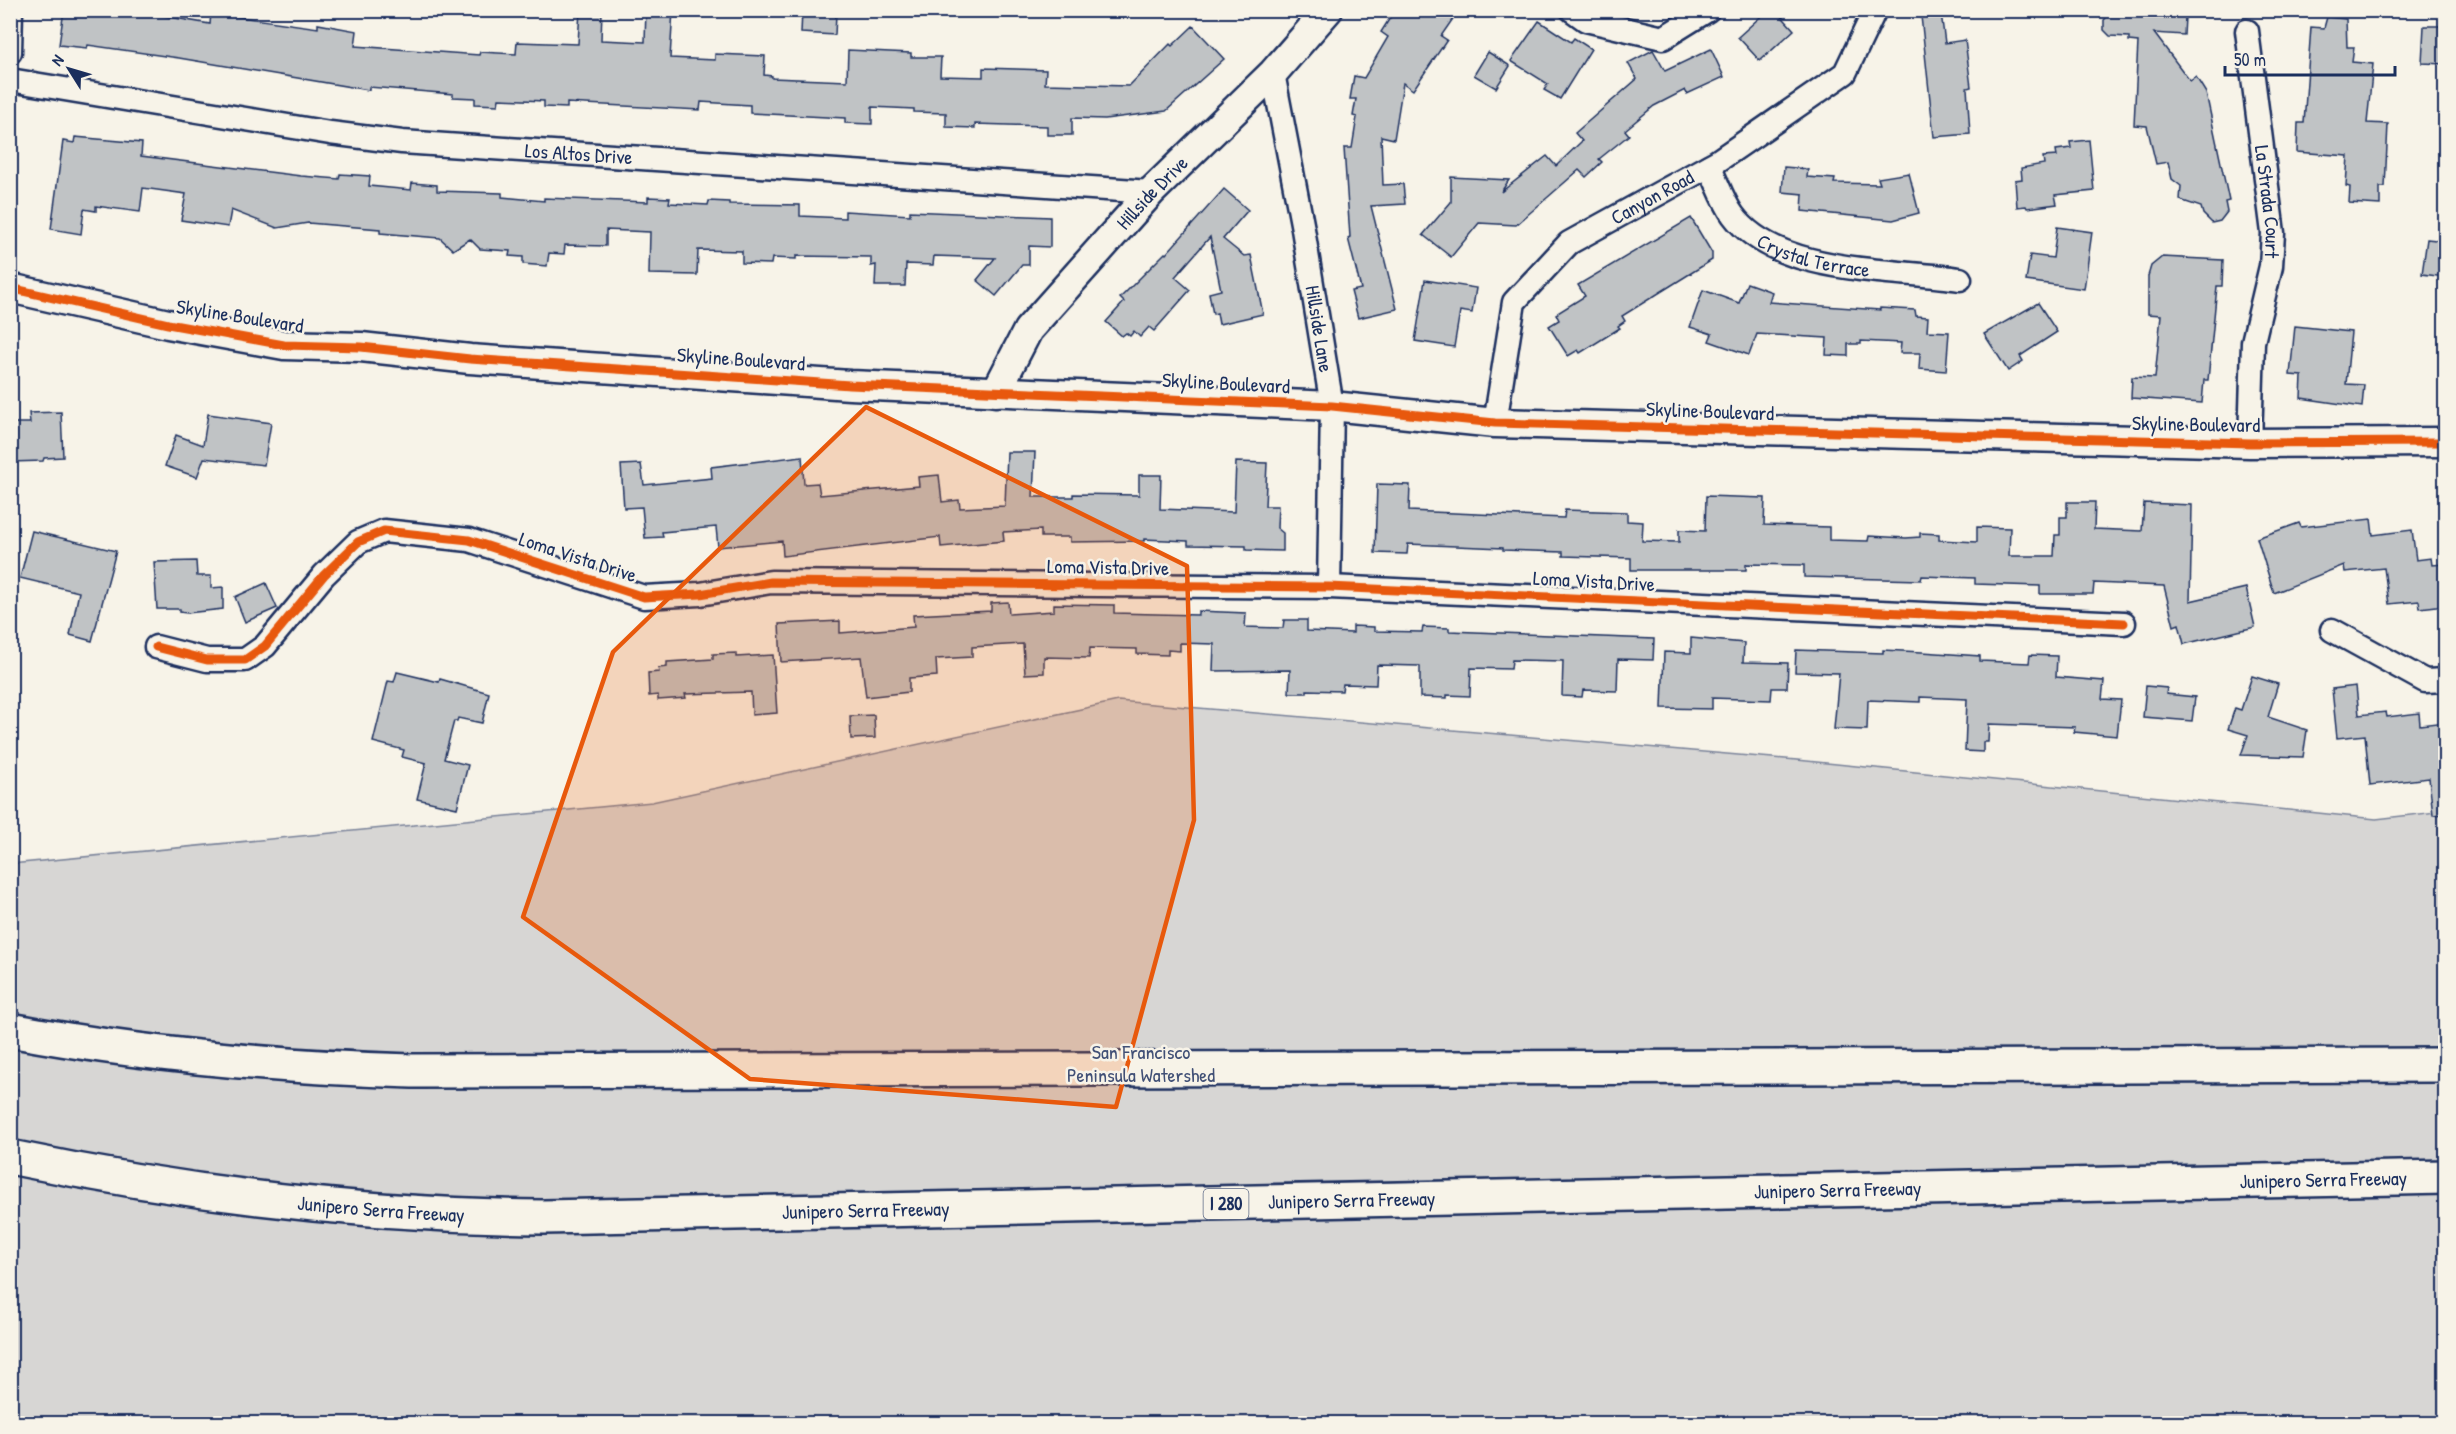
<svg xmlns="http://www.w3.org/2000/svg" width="2456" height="1434" font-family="'Patrick Hand',sans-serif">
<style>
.green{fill:#d7d6d4;stroke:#798299;stroke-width:1.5}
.building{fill:#c0c3c5;stroke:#1b2f5e;stroke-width:1.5}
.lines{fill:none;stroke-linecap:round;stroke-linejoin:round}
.minor-casing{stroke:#1b2f5e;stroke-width:27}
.major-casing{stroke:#1b2f5e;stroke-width:33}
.highway-casing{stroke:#1b2f5e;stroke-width:38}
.minor{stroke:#f7f3e8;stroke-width:22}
.major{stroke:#f7f3e8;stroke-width:28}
.highway{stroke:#f7f3e8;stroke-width:33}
.cycleway-casing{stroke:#f7f3e8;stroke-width:13}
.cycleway{stroke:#e8590c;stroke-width:9}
.marked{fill:#e8590c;fill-opacity:0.2;stroke:#e8590c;stroke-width:4.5;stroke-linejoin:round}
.labels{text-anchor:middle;stroke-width:5;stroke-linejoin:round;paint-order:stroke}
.shield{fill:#f7f3e8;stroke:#5d6a87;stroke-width:1.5}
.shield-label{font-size:18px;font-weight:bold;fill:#1b2f5e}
.street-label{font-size:20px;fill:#1b2f5e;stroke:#f7f3e8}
.park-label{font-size:20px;fill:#415076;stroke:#f7f3e8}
</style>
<rect width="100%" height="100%" fill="#f7f3e8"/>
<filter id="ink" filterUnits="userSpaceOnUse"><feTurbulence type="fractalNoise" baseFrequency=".0167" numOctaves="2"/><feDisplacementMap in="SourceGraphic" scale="12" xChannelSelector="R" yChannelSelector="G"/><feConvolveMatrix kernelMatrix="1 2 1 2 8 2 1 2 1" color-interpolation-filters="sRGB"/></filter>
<g filter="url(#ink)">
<path class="green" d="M 1118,701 L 1797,760 L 2376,819 L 2445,811 L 2445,1423 L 11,1424 L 11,864 L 652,802 Z"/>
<g class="building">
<path d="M 64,10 L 103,10 L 126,14 L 127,10 L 158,10 L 158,15 L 210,24 L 211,13 L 318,28 L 318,24 L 357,31 L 355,46 L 479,55 L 480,52 L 516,54 L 517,42 L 578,44 L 580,10 L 602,10 L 601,40 L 645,42 L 646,10 L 673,10 L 670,58 L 715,60 L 715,54 L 765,56 L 764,75 L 772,76 L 772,78 L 847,81 L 848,50 L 911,53 L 911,57 L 941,57 L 940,76 L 983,77 L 983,68 L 1046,70 L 1045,84 L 1129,86 L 1170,44 L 1172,46 L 1193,26 L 1224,59 L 1166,111 L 1105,119 L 1072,118 L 1072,135 L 1047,135 L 1047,126 L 975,124 L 975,128 L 946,127 L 946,113 L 914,112 L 914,109 L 872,107 L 872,124 L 845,123 L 845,118 L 750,113 L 750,105 L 701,102 L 700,110 L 567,103 L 567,108 L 544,107 L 544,101 L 499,99 L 498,105 L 475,104 L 475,98 L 453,97 L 453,94 L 369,87 L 369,90 L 179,58 L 88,45 L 87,48 L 59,45 Z"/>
<path d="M 1395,10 L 1459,10 L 1441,36 L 1447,40 L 1413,90 L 1403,83 L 1394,139 L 1381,136 L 1383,185 L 1403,184 L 1405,204 L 1371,206 L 1397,309 L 1358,318 L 1351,291 L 1361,289 L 1348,238 L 1350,237 L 1344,148 L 1352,148 L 1357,117 L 1353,116 L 1356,99 L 1350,99 L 1354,76 L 1364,78 L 1388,37 L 1381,32 Z"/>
<path d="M 1768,10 L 1776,10 L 1794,30 L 1760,61 L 1738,37 Z"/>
<path d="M 2125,10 L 2165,10 L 2164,16 L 2185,17 L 2184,35 L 2154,33 L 2190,81 L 2196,77 L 2206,93 L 2229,201 L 2225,202 L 2227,212 L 2220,221 L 2212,223 L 2203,214 L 2201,207 L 2180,200 L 2181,186 L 2172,179 L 2168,162 L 2156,164 L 2147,126 L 2134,125 L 2138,42 L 2129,41 L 2129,37 L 2110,36 L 2104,30 L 2104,20 L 2112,12 L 2124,13 Z"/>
<path d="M 802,11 L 836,13 L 835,35 L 801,33 Z"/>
<path d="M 1941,13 L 1945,43 L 1965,40 L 1971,87 L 1967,88 L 1970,134 L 1934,137 L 1921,16 Z"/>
<path d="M 2327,17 L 2346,19 L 2347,47 L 2354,47 L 2352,62 L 2373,64 L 2367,123 L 2388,124 L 2385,187 L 2380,187 L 2380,205 L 2349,203 L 2350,187 L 2346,186 L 2348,156 L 2297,152 L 2298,123 L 2304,123 L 2311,27 L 2324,28 Z"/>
<path d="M 1539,21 L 1571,42 L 1574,38 L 1591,49 L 1560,99 L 1544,90 L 1548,84 L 1511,61 Z"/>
<path d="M 2424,26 L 2445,26 L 2445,64 L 2422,63 Z"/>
<path d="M 1711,49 L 1724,77 L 1687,94 L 1685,90 L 1654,106 L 1625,130 L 1629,135 L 1599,159 L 1602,162 L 1586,177 L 1579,170 L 1516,225 L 1479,223 L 1451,257 L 1423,235 L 1451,202 L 1451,177 L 1509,180 L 1501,192 L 1547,156 L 1556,166 L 1582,141 L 1575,133 L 1637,79 L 1628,63 L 1653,50 L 1665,71 Z"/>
<path d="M 1488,52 L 1510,66 L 1496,88 L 1474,75 Z"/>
<path d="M 75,137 L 142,143 L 141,156 L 301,176 L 339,179 L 340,174 L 370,176 L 369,186 L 411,190 L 412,183 L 437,185 L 437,191 L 502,193 L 502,197 L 544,201 L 544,198 L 648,202 L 648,197 L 670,198 L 669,203 L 708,205 L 709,201 L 729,202 L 729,204 L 800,205 L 800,216 L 845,218 L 845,211 L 910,215 L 910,211 L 1050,217 L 1050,247 L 1029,246 L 1029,265 L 1022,265 L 996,296 L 977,280 L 995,258 L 934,256 L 933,265 L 906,264 L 905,286 L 875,286 L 876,265 L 871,266 L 871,257 L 796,256 L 796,259 L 772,258 L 771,264 L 742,263 L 742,251 L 698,250 L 697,275 L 649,274 L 650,232 L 606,230 L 606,246 L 565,245 L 564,254 L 549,253 L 547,266 L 523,264 L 523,257 L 509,256 L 510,251 L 480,249 L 470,239 L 453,250 L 440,238 L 380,233 L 380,229 L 308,223 L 277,228 L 231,210 L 228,227 L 181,220 L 186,194 L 143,188 L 140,212 L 96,206 L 96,211 L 84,209 L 81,234 L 51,229 L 63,141 L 74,143 Z"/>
<path d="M 2089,140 L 2094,191 L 2055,195 L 2057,204 L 2027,208 L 2026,206 L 2017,207 L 2015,180 L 2022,179 L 2021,168 L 2044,164 L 2043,157 L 2057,156 L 2056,150 L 2071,148 L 2070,142 Z"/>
<path d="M 1784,167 L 1808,169 L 1807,177 L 1835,179 L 1834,183 L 1880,184 L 1878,178 L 1909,173 L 1919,213 L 1893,220 L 1802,211 L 1803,194 L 1782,192 Z"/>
<path d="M 1224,189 L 1248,210 L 1223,239 L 1244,256 L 1251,255 L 1263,314 L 1219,324 L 1217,313 L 1213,314 L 1209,293 L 1221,290 L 1210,237 L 1175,277 L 1190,290 L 1154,331 L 1149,327 L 1140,337 L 1134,331 L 1130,336 L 1126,333 L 1122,336 L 1106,322 L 1124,302 L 1120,298 L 1165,253 L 1166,254 Z"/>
<path d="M 1691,218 L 1712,253 L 1712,260 L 1622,316 L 1625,321 L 1618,326 L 1620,328 L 1580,353 L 1578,350 L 1568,356 L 1549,326 L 1559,320 L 1556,314 L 1585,296 L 1578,285 Z"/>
<path d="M 2057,227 L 2092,232 L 2084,289 L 2026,281 L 2030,255 L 2053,258 Z"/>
<path d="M 2427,239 L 2445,241 L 2445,277 L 2422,274 Z"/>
<path d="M 2162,257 L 2223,260 L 2222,286 L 2217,286 L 2208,380 L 2204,380 L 2202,403 L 2131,398 L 2132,377 L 2155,378 L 2161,315 L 2148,314 L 2148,276 L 2151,266 Z"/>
<path d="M 1425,280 L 1476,288 L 1472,313 L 1460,311 L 1454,347 L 1415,341 Z"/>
<path d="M 1747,283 L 1772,292 L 1769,302 L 1880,310 L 1880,308 L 1915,310 L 1916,316 L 1928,317 L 1927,331 L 1949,332 L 1946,371 L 1919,369 L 1920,353 L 1900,353 L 1901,343 L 1861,341 L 1861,344 L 1848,344 L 1848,356 L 1826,355 L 1827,338 L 1757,334 L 1749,355 L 1709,341 L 1712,334 L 1690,327 L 1703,290 L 1739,303 Z"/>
<path d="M 2038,303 L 2057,332 L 2020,356 L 2023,361 L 2008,371 L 1984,334 Z"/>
<path d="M 2295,326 L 2351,332 L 2346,384 L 2364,385 L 2362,407 L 2301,398 L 2302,376 L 2290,375 Z"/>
<path d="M 61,412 L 63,457 L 44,458 L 43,461 L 10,462 L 10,423 L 30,423 L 29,413 Z"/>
<path d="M 208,414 L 271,423 L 264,465 L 204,458 L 197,477 L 165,466 L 176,435 L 203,445 Z"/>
<path d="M 1007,452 L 1035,452 L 1033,497 L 1073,497 L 1073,494 L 1139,495 L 1139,475 L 1161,475 L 1160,509 L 1234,512 L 1236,462 L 1267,463 L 1265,506 L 1278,506 L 1277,528 L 1283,533 L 1283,551 L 1246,550 L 1246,546 L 1188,545 L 1188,541 L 1144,539 L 1144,541 L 1070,542 L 1070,537 L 1041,537 L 1041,530 L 1003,532 L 1004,541 L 941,547 L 940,537 L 783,556 L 782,541 L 718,547 L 716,527 L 662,532 L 663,537 L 645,538 L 642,507 L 624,508 L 621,465 L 641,464 L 644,485 L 712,478 L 711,467 L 802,456 L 804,484 L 818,483 L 820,495 L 919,486 L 918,477 L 939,475 L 942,502 L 959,500 L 960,508 L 1005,506 Z"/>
<path d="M 1377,484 L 1410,485 L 1409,511 L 1564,518 L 1565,510 L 1627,512 L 1627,521 L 1643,522 L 1642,541 L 1679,542 L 1679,530 L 1705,531 L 1706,496 L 1765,498 L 1764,525 L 1829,527 L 1829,540 L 1868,541 L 1869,536 L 1906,538 L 1920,537 L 1920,533 L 1939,534 L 1939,540 L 1977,542 L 1977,527 L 2010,528 L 2009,556 L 2054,556 L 2055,535 L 2060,535 L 2060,517 L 2067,517 L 2067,502 L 2095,502 L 2094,529 L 2142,531 L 2144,503 L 2192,505 L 2190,601 L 2246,588 L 2255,627 L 2184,644 L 2179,624 L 2174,626 L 2164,586 L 2094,583 L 2093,594 L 2040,594 L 2040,586 L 1975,584 L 1975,578 L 1922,576 L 1921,580 L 1804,577 L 1804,565 L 1746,564 L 1746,570 L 1631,570 L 1631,558 L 1563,556 L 1563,552 L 1503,550 L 1503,548 L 1408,544 L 1407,554 L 1375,553 Z"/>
<path d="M 2371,519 L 2373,535 L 2412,530 L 2416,560 L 2431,558 L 2432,565 L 2445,564 L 2445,605 L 2420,608 L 2419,601 L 2389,604 L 2384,568 L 2345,572 L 2344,565 L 2274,593 L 2257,538 L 2299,523 L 2301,527 Z"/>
<path d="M 32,531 L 116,551 L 92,641 L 70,635 L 79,592 L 20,578 Z"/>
<path d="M 196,561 L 197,576 L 211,576 L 211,588 L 223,587 L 223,609 L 187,613 L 180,612 L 180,609 L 157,609 L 154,562 Z"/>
<path d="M 266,583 L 277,608 L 245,622 L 235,597 Z"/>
<path d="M 1008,602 L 1009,614 L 1054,611 L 1054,604 L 1114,605 L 1114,613 L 1198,615 L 1198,611 L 1246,613 L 1245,627 L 1283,628 L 1284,620 L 1307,620 L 1307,631 L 1353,633 L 1353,626 L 1374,627 L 1374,631 L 1422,632 L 1423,627 L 1449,628 L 1449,631 L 1654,639 L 1653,660 L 1618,659 L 1617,691 L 1583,690 L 1582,697 L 1562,696 L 1563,661 L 1512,660 L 1511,669 L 1471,668 L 1470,696 L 1447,695 L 1447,698 L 1420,697 L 1420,666 L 1377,665 L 1376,685 L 1343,684 L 1342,691 L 1307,690 L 1307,693 L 1289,693 L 1290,670 L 1213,671 L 1214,644 L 1180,643 L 1180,651 L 1168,650 L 1168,655 L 1137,654 L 1137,649 L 1090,648 L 1089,658 L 1044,657 L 1044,673 L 1025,674 L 1023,644 L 972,647 L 972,657 L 936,659 L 937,676 L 909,678 L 909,692 L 866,697 L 861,657 L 781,662 L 779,624 L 840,621 L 840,633 L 914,627 L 913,615 L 991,611 L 991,603 Z"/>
<path d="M 1691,638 L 1744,643 L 1743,662 L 1788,663 L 1787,688 L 1772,688 L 1771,700 L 1712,698 L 1712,709 L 1662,708 L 1664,652 L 1691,653 Z"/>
<path d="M 1796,650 L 1883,653 L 1883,650 L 1922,652 L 1980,656 L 1980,661 L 2029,663 L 2030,655 L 2057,656 L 2056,677 L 2104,681 L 2102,699 L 2121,700 L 2117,736 L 2074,732 L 2075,727 L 1989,724 L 1988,742 L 1983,742 L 1983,752 L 1965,751 L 1967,699 L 1920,697 L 1920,702 L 1868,700 L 1867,730 L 1834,729 L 1839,673 L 1795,672 Z"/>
<path d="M 736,653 L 736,657 L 773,655 L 777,713 L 752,715 L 751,692 L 685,694 L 686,698 L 658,700 L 658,695 L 649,696 L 648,673 L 659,672 L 658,668 L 667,667 L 667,662 L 713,659 L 713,654 Z"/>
<path d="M 397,672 L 439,682 L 440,679 L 489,693 L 482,723 L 458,718 L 457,721 L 454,721 L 444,759 L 468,765 L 457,808 L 417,799 L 426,763 L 402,757 L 404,750 L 373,742 L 388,681 L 394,682 Z"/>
<path d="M 2252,676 L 2278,684 L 2268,717 L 2307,730 L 2303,757 L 2241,755 L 2248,735 L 2228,729 L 2235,708 L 2241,710 Z"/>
<path d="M 2146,686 L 2167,688 L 2166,694 L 2195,697 L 2192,721 L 2143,717 Z"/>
<path d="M 2356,686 L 2359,715 L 2386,712 L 2387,717 L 2419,713 L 2420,725 L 2445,722 L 2445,814 L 2433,815 L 2429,778 L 2370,785 L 2365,735 L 2337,738 L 2332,689 Z"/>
<path d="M 874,715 L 875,738 L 851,739 L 850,716 Z"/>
</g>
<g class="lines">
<g class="minor-casing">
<g id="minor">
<path d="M 1572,10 L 1586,20 L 1663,38 L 1708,10"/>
<path id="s1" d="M 2247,31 L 2273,233 L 2271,266 L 2253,342 L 2250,443"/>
<path d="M 10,52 L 11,10"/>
<path id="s2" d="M 1273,73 L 1303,229 L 1332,406 L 1329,587"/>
<path id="s3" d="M 10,80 L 330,133 L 402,142 L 1151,192"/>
<path id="s4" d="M 1709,166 C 1717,182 1723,201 1733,215 C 1777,275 1893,269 1960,279"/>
<path id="s5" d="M 1495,423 L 1514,302 L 1569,243 L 1716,162 L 1845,73 L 1875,10"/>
<path d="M 2332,630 L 2425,681 L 2446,680"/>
<path d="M 156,647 L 207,660 L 245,660 L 265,646 L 324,575 L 358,542 L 384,531 L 469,540 L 644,597 L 700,594 L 771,582 L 1329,587 L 2124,623"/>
</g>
</g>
<g class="major-casing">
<g id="major">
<path d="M 10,288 L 168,324 L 284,345 L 361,347 L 470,359 L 850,385 L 1332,406 L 1495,423 L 2250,443 L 2446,442"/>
<path id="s6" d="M 996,392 L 1028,330 L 1151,192 L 1273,73 L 1328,10"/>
</g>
</g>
<g class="highway-casing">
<g id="highway">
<path d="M 10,1030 C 143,1055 277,1067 412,1071 L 2446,1065"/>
<path id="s7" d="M 10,1157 C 187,1194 364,1215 544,1217 L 2446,1177"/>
</g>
</g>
<use href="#minor" class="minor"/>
<use href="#major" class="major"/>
<use href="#highway" class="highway"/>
<g class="cycleway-casing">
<g id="cycleway">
<path d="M 10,288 L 168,324 L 284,345 L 361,347 L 470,359 L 850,385 L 1332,406 L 1495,423 L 2250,443 L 2446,442"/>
<path d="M 156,647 L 207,660 L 245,660 L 265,646 L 324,575 L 358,542 L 384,531 L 469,540 L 644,597 L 700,594 L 771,582 L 1329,587 L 2124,623"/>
</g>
</g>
<use href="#cycleway" class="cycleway"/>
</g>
</g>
<path class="marked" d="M 866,407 L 1187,566 L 1194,820 L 1116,1107 L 750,1079 L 523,917 L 613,652 Z"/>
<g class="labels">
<rect class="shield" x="1203.5" y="1189" width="45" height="30" rx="4.5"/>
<g class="shield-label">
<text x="1226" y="1210">I 280</text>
</g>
<g class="street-label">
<text dy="7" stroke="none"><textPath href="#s3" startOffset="574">Los Altos Drive</textPath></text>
<text dy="7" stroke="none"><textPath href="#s6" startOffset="255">Hillside Drive</textPath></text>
<text dy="7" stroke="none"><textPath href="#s5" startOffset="298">Canyon Road</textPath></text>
<text dy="7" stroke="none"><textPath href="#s1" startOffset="172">La Strada Court</textPath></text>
<text dy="7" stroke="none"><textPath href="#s4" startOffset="148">Crystal Terrace</textPath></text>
<text transform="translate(240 316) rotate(9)" y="7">Skyline Boulevard</text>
<text dy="7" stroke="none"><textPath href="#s2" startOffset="260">Hillside Lane</textPath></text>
<text transform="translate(741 359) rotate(4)" y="7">Skyline Boulevard</text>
<text transform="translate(1226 383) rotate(3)" y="7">Skyline Boulevard</text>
<text transform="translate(1710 411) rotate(2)" y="7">Skyline Boulevard</text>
<text transform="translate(2196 424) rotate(1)" y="7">Skyline Boulevard</text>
<text transform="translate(578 557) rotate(18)" y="7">Loma Vista Drive</text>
<text transform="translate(1108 567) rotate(1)" y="7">Loma Vista Drive</text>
<text transform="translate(1594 581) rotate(3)" y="7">Loma Vista Drive</text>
<text dy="7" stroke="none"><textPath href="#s7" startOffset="2318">Junipero Serra Freeway</textPath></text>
<text dy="7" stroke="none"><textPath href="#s7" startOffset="1832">Junipero Serra Freeway</textPath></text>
<text dy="7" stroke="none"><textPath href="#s7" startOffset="1346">Junipero Serra Freeway</textPath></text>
<text dy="7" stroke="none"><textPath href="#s7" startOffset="375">Junipero Serra Freeway</textPath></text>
<text dy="7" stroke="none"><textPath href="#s7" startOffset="860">Junipero Serra Freeway</textPath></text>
</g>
<g class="park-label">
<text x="1141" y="1059">San Francisco<tspan x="1141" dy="23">Peninsula Watershed</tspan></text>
</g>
</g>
<rect width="2456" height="1434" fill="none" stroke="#f7f3e8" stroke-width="36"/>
<rect x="18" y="18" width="2420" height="1398" fill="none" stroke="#1b2f5e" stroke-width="2" filter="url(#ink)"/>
<g transform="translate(69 69) rotate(307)" stroke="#f7f3e8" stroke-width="4.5" paint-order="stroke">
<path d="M0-4.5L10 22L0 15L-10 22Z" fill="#1b2f5e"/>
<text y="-9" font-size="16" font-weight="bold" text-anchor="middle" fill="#1b2f5e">N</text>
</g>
<path d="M2225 66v9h170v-9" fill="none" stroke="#1b2f5e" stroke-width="3"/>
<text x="2234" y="66" font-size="18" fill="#1b2f5e" stroke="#f7f3e8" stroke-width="4.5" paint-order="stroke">50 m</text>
</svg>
